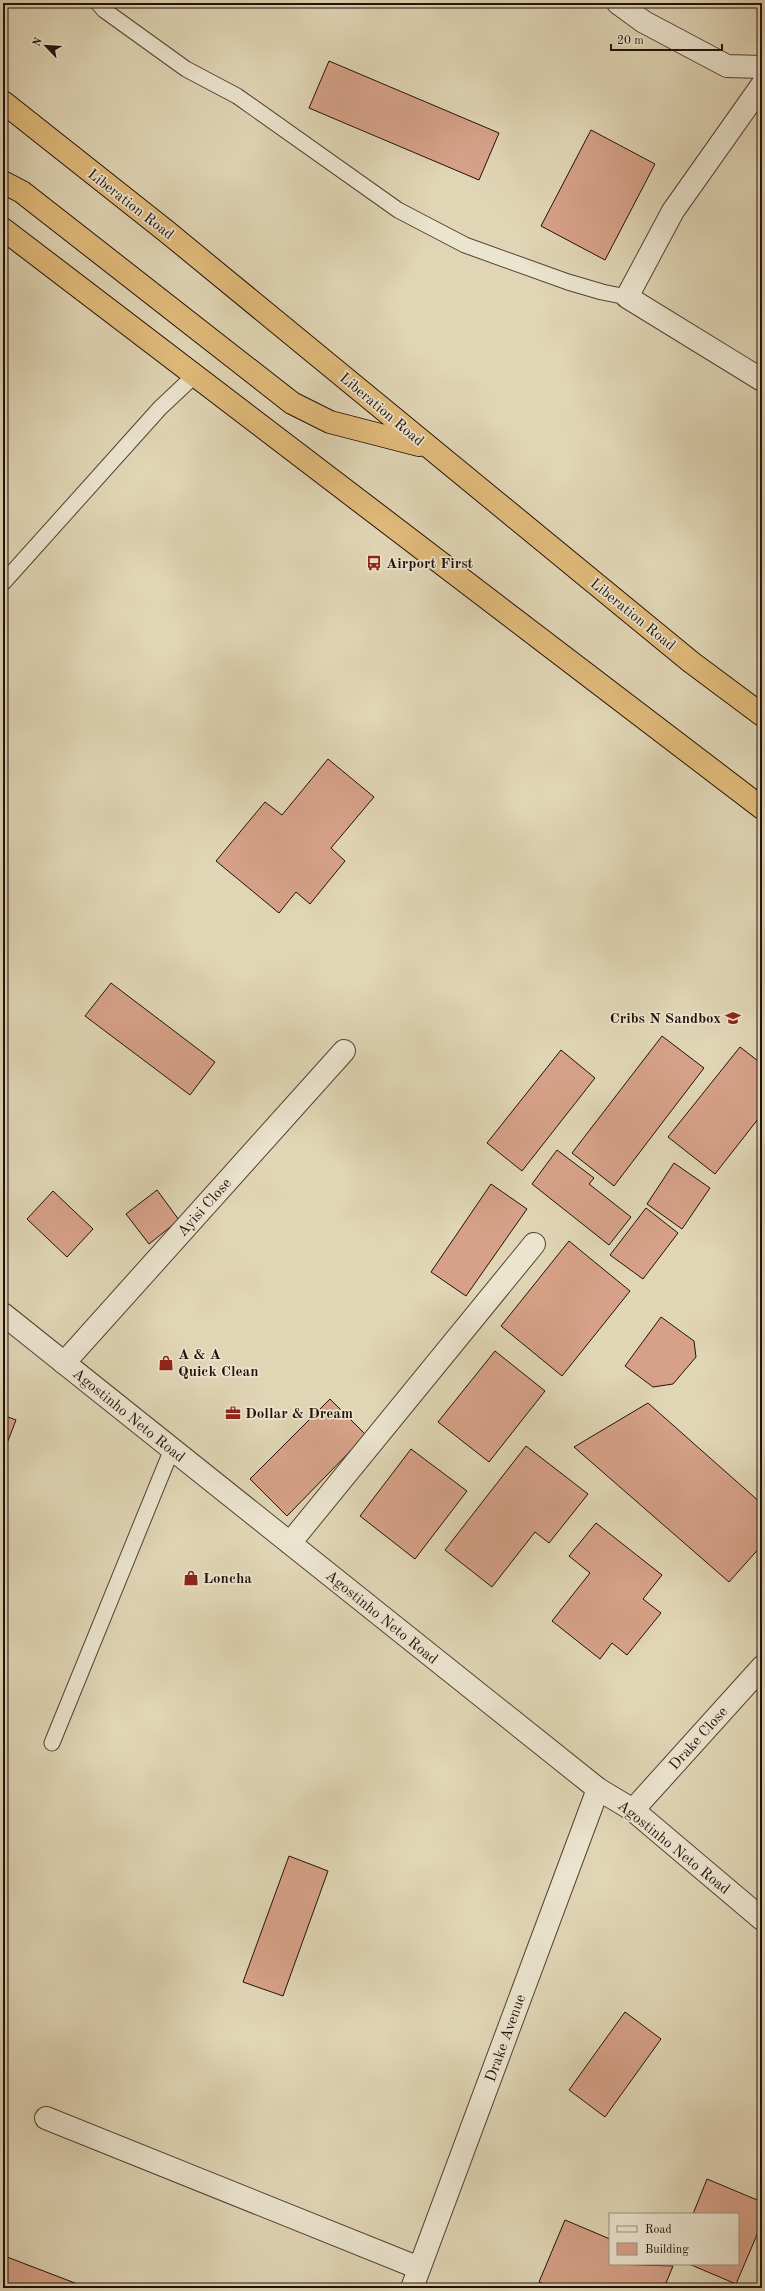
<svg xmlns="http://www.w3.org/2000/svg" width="765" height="2291" font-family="'Old Standard TT',serif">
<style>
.building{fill:#d6a188;stroke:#221108}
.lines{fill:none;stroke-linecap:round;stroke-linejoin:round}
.service-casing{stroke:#524233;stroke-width:17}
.minor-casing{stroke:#524233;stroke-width:24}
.trunk-casing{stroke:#221108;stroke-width:24}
.service{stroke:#ebe4cf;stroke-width:15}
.minor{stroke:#ebe4cf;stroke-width:22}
.trunk{stroke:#e0ba7a;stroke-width:22}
.labels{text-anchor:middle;stroke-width:3.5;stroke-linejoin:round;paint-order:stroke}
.street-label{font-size:15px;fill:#221108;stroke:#ebe4cf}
.poi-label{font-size:15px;font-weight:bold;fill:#221108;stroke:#ebe4cf;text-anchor:start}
</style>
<rect width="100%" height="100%" fill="#e0d5b5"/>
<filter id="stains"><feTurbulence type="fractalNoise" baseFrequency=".005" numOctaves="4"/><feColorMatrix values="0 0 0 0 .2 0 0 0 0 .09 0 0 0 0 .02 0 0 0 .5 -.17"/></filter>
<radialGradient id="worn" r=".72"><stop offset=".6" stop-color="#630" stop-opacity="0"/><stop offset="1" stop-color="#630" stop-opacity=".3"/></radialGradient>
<g class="building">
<path d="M 329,61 L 499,133 L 479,180 L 309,108 Z"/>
<path d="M 591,130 L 655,164 L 605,260 L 541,226 Z"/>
<path d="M 328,759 L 374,797 L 331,848 L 345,861 L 310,904 L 296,892 L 279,913 L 216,861 L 265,802 L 282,815 Z"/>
<path d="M 111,983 L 215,1062 L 190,1095 L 85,1016 Z"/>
<path d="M 662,1036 L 704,1068 L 614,1186 L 572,1153 Z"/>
<path d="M 740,1047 L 762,1064 L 762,1114 L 715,1174 L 668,1137 Z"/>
<path d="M 561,1050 L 595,1078 L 522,1171 L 487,1143 Z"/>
<path d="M 557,1150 L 594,1178 L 589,1184 L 631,1217 L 609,1245 L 532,1184 Z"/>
<path d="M 674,1163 L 710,1188 L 682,1229 L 647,1204 Z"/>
<path d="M 491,1184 L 527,1209 L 466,1296 L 431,1272 Z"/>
<path d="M 157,1190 L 179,1220 L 149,1244 L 126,1214 Z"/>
<path d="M 53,1191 L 93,1229 L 67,1257 L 27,1219 Z"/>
<path d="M 646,1208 L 678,1233 L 643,1279 L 610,1255 Z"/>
<path d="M 569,1241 L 630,1291 L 562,1376 L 501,1326 Z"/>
<path d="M 661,1317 L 694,1341 L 696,1357 L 673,1384 L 653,1387 L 625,1366 Z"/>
<path d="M 495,1351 L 545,1391 L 489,1462 L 438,1422 Z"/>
<path d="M 330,1399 L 366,1435 L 287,1516 L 250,1479 Z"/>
<path d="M 648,1403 L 762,1504 L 762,1545 L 729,1582 L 574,1447 Z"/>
<path d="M 3,1415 L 16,1420 L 3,1454 Z"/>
<path d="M 526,1446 L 588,1494 L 549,1543 L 535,1532 L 492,1587 L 445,1550 Z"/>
<path d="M 411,1449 L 467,1491 L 415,1559 L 360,1516 Z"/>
<path d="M 596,1523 L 662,1575 L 643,1599 L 661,1613 L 627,1655 L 612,1643 L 600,1659 L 552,1621 L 590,1573 L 569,1556 Z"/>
<path d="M 289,1856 L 328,1871 L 283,1996 L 243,1982 Z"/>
<path d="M 625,2012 L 661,2039 L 605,2117 L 569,2090 Z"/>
<path d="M 707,2179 L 762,2202 L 762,2223 L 736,2284 L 689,2264 L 738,2264 L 738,2214 L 693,2214 Z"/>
<path d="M 565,2220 L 610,2239 L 610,2264 L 673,2266 L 664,2288 L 554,2288 L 539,2282 Z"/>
<path d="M 7,2257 L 88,2288 L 3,2288 L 3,2266 Z"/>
</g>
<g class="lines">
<g class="service-casing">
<g id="service">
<path d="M 98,3 L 104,10 L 186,69 L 237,96 L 398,210 L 465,245 L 568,282 L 602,292 L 627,297"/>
<path d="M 3,583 L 160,408 L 194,376"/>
<path d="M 52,1743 L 172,1449"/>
</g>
</g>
<g class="minor-casing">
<g id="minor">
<path d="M 618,3 L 644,22 L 727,66 L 762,67"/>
<path d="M 762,85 L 673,211 L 627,297 L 762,380"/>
<path d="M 3,1314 L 598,1789 L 633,1810 L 762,1919"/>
<path d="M 64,1363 L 344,1051"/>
<path d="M 290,1543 L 534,1244"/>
<path d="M 633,1810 L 762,1667"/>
<path d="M 46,2118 L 419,2268"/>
<path d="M 412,2288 L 598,1789"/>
</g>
</g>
<g class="trunk-casing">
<g id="trunk">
<path d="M 3,102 L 166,231 L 691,662 L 762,715"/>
<path d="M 3,182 L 22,192 L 292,403 L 330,422 L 419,445"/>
<path d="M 3,229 L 762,808"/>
</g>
</g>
<use href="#service" class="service"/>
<use href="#minor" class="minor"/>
<use href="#trunk" class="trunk"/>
</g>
<defs>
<g id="bus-bare" transform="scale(1.2)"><path d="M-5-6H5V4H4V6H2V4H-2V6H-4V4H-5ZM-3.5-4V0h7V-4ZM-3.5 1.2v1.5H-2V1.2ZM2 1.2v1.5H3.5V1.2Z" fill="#8f2418" stroke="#ebe4cf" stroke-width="2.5" paint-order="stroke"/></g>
<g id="school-bare" transform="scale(1.2)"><path d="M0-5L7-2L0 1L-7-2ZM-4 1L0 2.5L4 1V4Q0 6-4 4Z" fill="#8f2418" stroke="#ebe4cf" stroke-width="2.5" paint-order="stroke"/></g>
<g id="shop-bare" transform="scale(1.2)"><path d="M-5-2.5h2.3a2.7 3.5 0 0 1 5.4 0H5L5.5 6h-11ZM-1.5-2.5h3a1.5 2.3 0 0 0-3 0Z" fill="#8f2418" stroke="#ebe4cf" stroke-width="2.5" paint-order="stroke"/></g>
<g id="office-bare" transform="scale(1.2)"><path d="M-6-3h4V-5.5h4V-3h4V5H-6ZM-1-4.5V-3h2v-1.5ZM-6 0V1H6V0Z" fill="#8f2418" stroke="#ebe4cf" stroke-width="2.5" paint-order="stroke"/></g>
</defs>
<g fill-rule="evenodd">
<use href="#bus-bare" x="374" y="563"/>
<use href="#school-bare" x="733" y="1018"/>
<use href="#shop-bare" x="166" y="1363"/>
<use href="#office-bare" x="233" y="1413"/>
<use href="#shop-bare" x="191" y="1578"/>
</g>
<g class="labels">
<g class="street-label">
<text transform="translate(131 204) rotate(38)" y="5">Liberation Road</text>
<text transform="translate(382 409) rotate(40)" y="5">Liberation Road</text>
<text transform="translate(633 614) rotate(39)" y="5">Liberation Road</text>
<text transform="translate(204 1207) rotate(-48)" y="5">Ayisi Close</text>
<text transform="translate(129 1415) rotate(39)" y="5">Agostinho Neto Road</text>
<text transform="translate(382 1617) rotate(39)" y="5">Agostinho Neto Road</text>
<text transform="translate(698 1738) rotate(-48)" y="5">Drake Close</text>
<text transform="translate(674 1847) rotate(39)" y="5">Agostinho Neto Road</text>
<text transform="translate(505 2038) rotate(-70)" y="5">Drake Avenue</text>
</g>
<g class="poi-label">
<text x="386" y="568">Airport First</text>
<text x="721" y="1023" text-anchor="end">Cribs N Sandbox</text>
<text x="178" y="1359">A &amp; A<tspan x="178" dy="17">Quick Clean</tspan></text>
<text x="245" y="1418">Dollar &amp; Dream</text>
<text x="203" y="1583">Loncha</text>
</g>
</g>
<rect width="765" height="2291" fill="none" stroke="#e0d5b5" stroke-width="16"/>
<rect x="4" y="4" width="757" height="2283" fill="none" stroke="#221108" stroke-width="2"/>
<rect x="8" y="8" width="749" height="2275" fill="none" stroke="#221108"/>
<rect x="609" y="2213" width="130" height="52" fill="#ebe4cf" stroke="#9b907f"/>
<rect x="617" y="2226" width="20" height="6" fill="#ebe4cf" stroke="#9b907f"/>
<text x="645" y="2233" font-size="12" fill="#221108">Road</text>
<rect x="617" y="2243" width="20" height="12" fill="#d6a188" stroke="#9b907f"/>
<text x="645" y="2253" font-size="12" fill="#221108">Building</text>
<g transform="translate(46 46) rotate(295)" stroke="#ebe4cf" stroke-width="3" paint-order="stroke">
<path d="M0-3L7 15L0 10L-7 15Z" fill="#221108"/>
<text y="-6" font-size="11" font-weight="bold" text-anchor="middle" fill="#221108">N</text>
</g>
<path d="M611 44v6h111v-6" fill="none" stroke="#221108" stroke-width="2"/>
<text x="617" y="44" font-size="12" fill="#221108" stroke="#ebe4cf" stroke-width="3" paint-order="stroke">20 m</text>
<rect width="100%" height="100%" filter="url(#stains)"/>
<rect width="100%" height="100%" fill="url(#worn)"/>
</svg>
